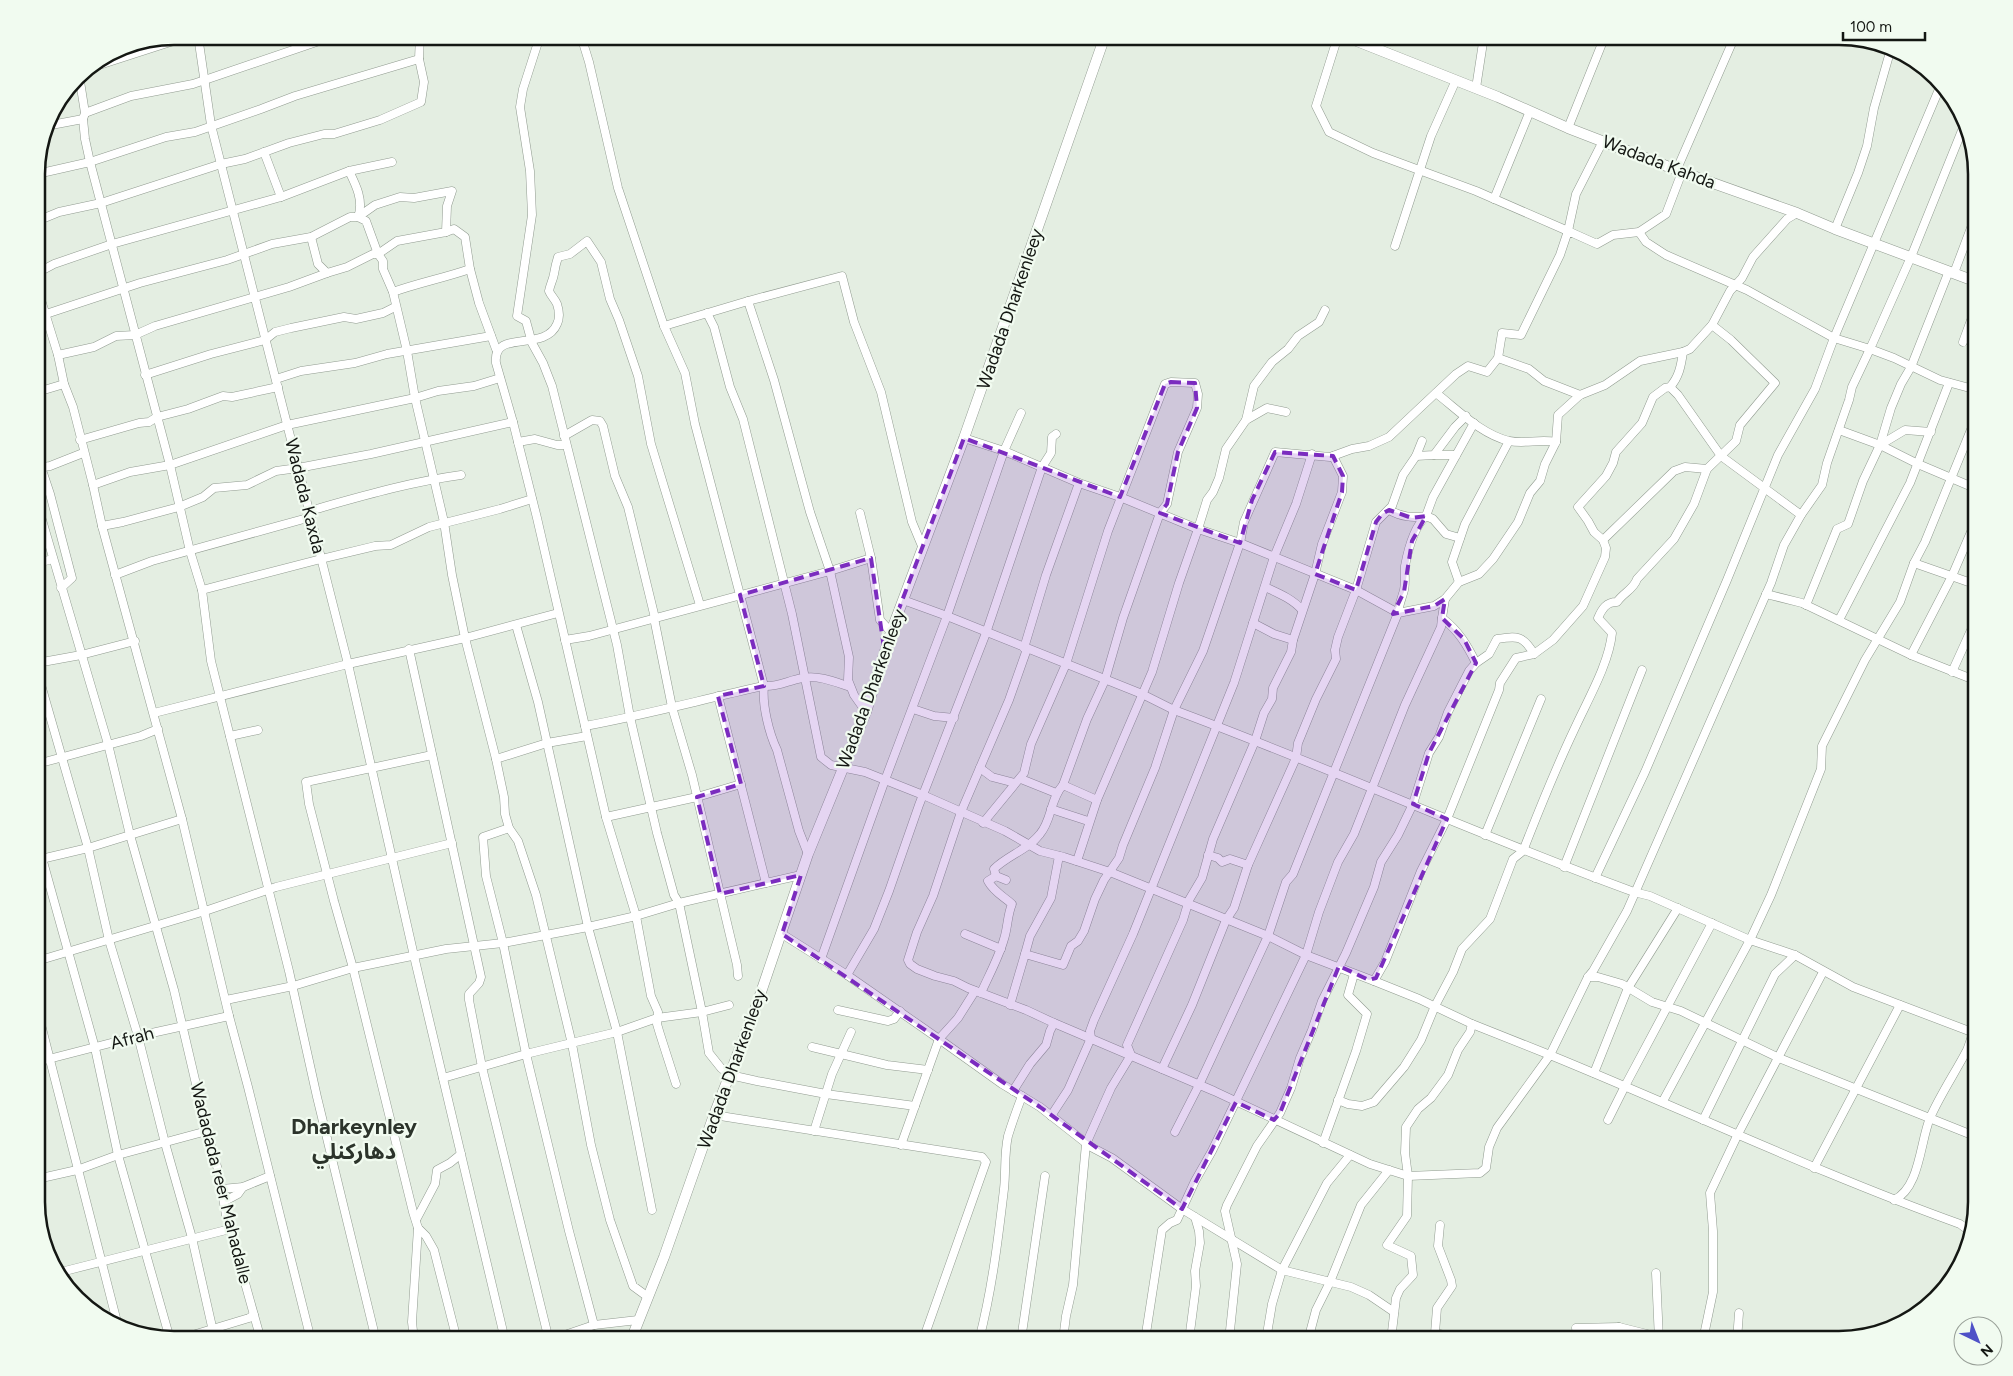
<svg xmlns="http://www.w3.org/2000/svg" width="2013" height="1376" font-family="Figtree,'Noto Sans Arabic',sans-serif">
<style>
.lines{fill:none;stroke-linecap:round;stroke-linejoin:round}
.minor-casing{stroke:#919b90;stroke-width:9}
.major-casing{stroke:#919b90;stroke-width:11}
.minor{stroke:#fff;stroke-width:8}
.major{stroke:#fff;stroke-width:10}
.marked{fill:#7b2cbf;fill-opacity:0.2;stroke:#7b2cbf;stroke-width:4;stroke-dasharray:10 6;stroke-linejoin:round}
.labels{text-anchor:middle;stroke-width:4.5;stroke-linejoin:round;paint-order:stroke}
.street-label{font-size:18px;fill:#141713;stroke:#f1fbf0}
.district-label{font-size:22px;font-weight:bold;fill:#2c342b;stroke:#f1fbf0}
.rim{fill:none;stroke:#141713;stroke-width:2.5}
</style>
<rect width="100%" height="100%" fill="#e4eee2"/>
<g class="lines">
<g class="minor-casing">
<g id="minor">
<path d="M 198,36 L 211,125 L 348,664 L 414,956 L 505,1340"/>
<path d="M 540,36 L 523,89 L 520,107 L 530,171 L 532,215 L 517,316 L 526,321 L 532,343 L 543,363 L 552,386 L 617,645 L 630,717 L 657,833 L 674,895 L 679,903 L 702,1012 L 709,1053 L 721,1068 L 730,1075 L 757,1081 L 826,1094 L 915,1106"/>
<path d="M 581,36 L 589,62 L 618,188 L 664,326 L 685,373 L 695,424 L 764,686 C 762,705 769,733 777,750 L 799,831 L 808,854"/>
<path d="M 1338,36 L 1316,106 L 1329,132 L 1373,153 L 1476,191 L 1568,231 L 1576,194 L 1603,141"/>
<path d="M 87,69 L 189,36"/>
<path d="M 79,75 L 85,113 L 83,119 L 85,139 L 90,162 L 170,465 L 190,551 L 202,590 L 211,661 L 289,971 L 317,1097 L 376,1340"/>
<path d="M 1476,88 L 1484,36"/>
<path d="M 85,113 L 131,96 L 193,84 L 334,36"/>
<path d="M 1965,123 L 1911,257 L 1870,349 L 1894,358 L 1940,380 L 1977,390"/>
<path d="M 46,126 L 83,119"/>
<path d="M 1568,128 L 1605,36"/>
<path d="M 264,152 L 281,197"/>
<path d="M 1677,169 L 1735,36"/>
<path d="M 37,174 L 90,162 L 166,137 L 195,132 L 261,109 L 295,96 L 419,59 L 420,36"/>
<path d="M 1494,199 L 1530,111"/>
<path d="M 37,221 L 59,212 L 101,203 L 221,164 L 245,159 L 289,143 L 324,134 L 334,134 L 380,120 L 421,102 L 424,82 L 419,59"/>
<path d="M 1835,229 L 1858,173 L 1867,146 L 1874,108 L 1890,52"/>
<path d="M 446,232 L 454,229 L 465,237 L 470,269 L 479,303 L 496,349 L 498,349"/>
<path d="M 311,237 L 318,264 L 327,273"/>
<path d="M 1395,246 L 1431,136 L 1456,80"/>
<path d="M 1954,273 L 1977,212"/>
<path d="M 37,287 L 58,355 L 64,384 L 73,407 L 93,485 L 102,526 L 182,819 L 229,1016 L 248,1087 L 311,1340"/>
<path d="M 37,287 L 39,272 L 54,264 L 112,244 L 281,197 L 349,171 L 392,162"/>
<path d="M 393,292 C 418,283 444,278 470,269"/>
<path d="M 707,313 L 714,327 L 730,387 L 743,419 L 792,614 L 821,757 L 831,765 L 865,772 L 923,795 L 1005,831 L 1040,851 L 1064,857 L 1110,872 L 1268,936 L 1306,955 L 1374,981 L 1385,962 L 1421,871 L 1447,819 L 1499,690 L 1500,683 L 1516,658 L 1534,654"/>
<path d="M 46,314 L 140,283 L 227,260 L 272,244 L 311,237 L 350,217 L 358,217 L 366,221 L 378,254 L 383,261 L 383,269 L 393,292 L 407,351 L 415,398 L 444,522 L 452,575 L 465,638 L 496,759 L 504,797 L 505,814 L 509,828 L 518,841 L 536,895 L 572,1044 L 591,1145 L 610,1220 L 633,1286 L 648,1297"/>
<path d="M 664,326 L 748,301"/>
<path d="M 1963,342 L 1977,304"/>
<path d="M 58,355 L 94,347 L 116,336 L 135,335 L 155,326 L 289,287 L 327,273 L 347,267 L 373,254 L 378,254 L 397,241 L 446,232 L 447,206 L 452,191 L 414,198 L 400,197 L 375,205 L 358,217 C 364,201 356,185 349,171"/>
<path d="M 1498,358 L 1529,369 L 1544,381 L 1580,395"/>
<path d="M 145,375 L 211,354 L 265,340 L 275,332 L 291,328 L 344,317 L 356,319 L 383,313 L 395,307"/>
<path d="M 276,379 L 301,371 L 355,363 L 387,354 L 491,336"/>
<path d="M 1670,387 L 1678,395 L 1721,456 L 1801,515"/>
<path d="M 37,390 L 44,390 L 64,384"/>
<path d="M 1436,393 C 1459,411 1481,434 1509,441 C 1525,444 1540,439 1556,442"/>
<path d="M 1246,420 L 1254,386 L 1272,362 L 1288,349 L 1298,336 L 1319,322 L 1325,310"/>
<path d="M 1839,430 L 1880,445 L 1905,430 L 1931,432"/>
<path d="M 564,436 L 592,420 L 600,421 L 603,426 L 615,476 L 628,507 L 655,618"/>
<path d="M 964,438 L 1004,451 L 1079,483 L 1120,497 L 1198,529 L 1207,500 L 1213,492 L 1219,478 L 1226,449 L 1246,420 L 1267,408 L 1286,412"/>
<path d="M 80,440 L 139,423 L 149,422 L 157,417 L 188,409 L 223,396 L 232,397 L 278,387"/>
<path d="M 1422,441 L 1416,456 L 1434,455 L 1455,427 L 1466,416"/>
<path d="M 518,442 L 535,439 L 557,445 L 566,445"/>
<path d="M 1880,445 L 1918,464 L 1977,489"/>
<path d="M 1434,455 L 1456,455"/>
<path d="M 41,467 L 50,494 L 72,578 L 61,588"/>
<path d="M 37,468 L 50,466 L 83,453"/>
<path d="M 93,485 L 130,472 L 170,465 L 287,425 L 415,398 L 438,391 L 474,386 L 500,378"/>
<path d="M 37,503 L 108,744 L 130,835 L 174,990 L 207,1131 L 218,1170 L 226,1215 L 261,1340"/>
<path d="M 1389,510 C 1402,517 1412,518 1426,516 L 1433,497 L 1474,423"/>
<path d="M 309,511 C 359,497 409,482 461,475"/>
<path d="M 860,513 L 871,558 L 880,620 L 891,632"/>
<path d="M 102,526 L 123,522 L 179,507 L 203,497 L 214,488 L 247,485 L 276,471 L 298,468 L 371,454 L 513,422"/>
<path d="M 1603,540 L 1674,471 L 1685,467 L 1707,469"/>
<path d="M 37,563 L 53,559"/>
<path d="M 1914,563 L 1977,585"/>
<path d="M 115,575 L 152,561 L 311,517"/>
<path d="M 1459,582 L 1452,562 L 1465,524 L 1509,441"/>
<path d="M 1265,587 C 1278,593 1293,599 1302,610"/>
<path d="M 202,590 L 321,559 L 375,546 L 391,545 L 429,527 L 500,509 L 532,499"/>
<path d="M 1766,594 L 1802,603 L 1911,655 L 1977,681"/>
<path d="M 1445,599 L 1442,618 C 1459,631 1467,645 1476,663"/>
<path d="M 903,600 L 947,616 L 1142,694 L 1174,710 C 1329,767 1479,836 1634,892 L 1650,896 L 1750,940 L 1795,955 L 1853,987 L 1977,1034"/>
<path d="M 1806,605 L 1837,529 L 1848,524 L 1863,481 L 1880,445 L 1891,408 L 1901,384 L 1911,367 L 1949,271"/>
<path d="M 654,618 L 672,707 L 692,775 L 737,965 L 738,976"/>
<path d="M 1839,620 L 1910,483 L 1949,383"/>
<path d="M 516,625 L 538,702 L 588,927 L 617,1032 L 652,1210"/>
<path d="M 565,640 L 589,636 L 830,571 L 871,558"/>
<path d="M 1293,640 L 1315,574 L 1322,544 L 1342,492 L 1343,476 L 1333,456"/>
<path d="M 1024,648 L 1046,575 L 1079,483"/>
<path d="M 409,649 L 481,977 L 479,983 L 469,994 L 469,1000 L 482,1067 L 549,1340"/>
<path d="M 1911,655 L 1952,576 L 1977,518"/>
<path d="M 37,663 L 81,655 L 135,641"/>
<path d="M 37,671 L 88,848 L 109,940 L 138,1036 L 165,1143 L 192,1238 L 215,1340"/>
<path d="M 1952,672 L 1977,617"/>
<path d="M 718,696 L 766,883"/>
<path d="M 913,709 L 934,716 L 954,718"/>
<path d="M 866,712 L 854,695 L 848,680 L 849,657 L 830,571 L 810,512 L 774,380 L 748,301 L 842,276 L 854,322 L 881,392 L 912,522 L 922,546"/>
<path d="M 154,713 L 348,664 L 465,638 L 558,613"/>
<path d="M 585,726 C 645,715 704,699 764,686 C 778,687 789,680 803,678 C 819,675 835,682 850,687"/>
<path d="M 230,736 L 258,730"/>
<path d="M 432,755 L 306,782 L 309,804 L 334,901 L 353,968 L 413,1212 L 418,1228 L 426,1236 L 434,1250 L 457,1340"/>
<path d="M 496,759 L 547,743 L 587,736"/>
<path d="M 37,764 L 141,736 L 158,729"/>
<path d="M 980,768 L 992,777 L 1015,783"/>
<path d="M 1021,779 L 1056,793"/>
<path d="M 1063,785 L 1097,800"/>
<path d="M 1051,809 L 1088,821"/>
<path d="M 606,817 L 697,797 L 741,784"/>
<path d="M 983,823 L 1024,773 L 1031,744 L 1066,664 L 1108,531 L 1165,384 L 1171,382 L 1195,383 L 1198,394 L 1197,408 L 1178,452 L 1167,504 L 1160,513 L 1123,618 L 1105,680 L 1087,719 L 1063,785 C 1050,799 1052,820 1040,834 C 1028,850 1008,855 994,869 L 996,876 L 1006,880"/>
<path d="M 509,828 L 483,837 L 486,876 L 503,943 L 526,1054 L 569,1231 L 594,1325"/>
<path d="M 1485,835 L 1541,699"/>
<path d="M 37,840 L 95,1048 L 118,1155 L 170,1339"/>
<path d="M 1208,855 L 1218,858 L 1222,862 L 1230,859 L 1248,865"/>
<path d="M 37,860 L 88,848 L 182,819"/>
<path d="M 1077,861 L 1097,800 L 1152,672 L 1179,583 L 1198,529 L 1240,543 L 1356,590 L 1398,613 L 1434,606 L 1445,599 L 1459,582 L 1479,574 L 1493,559 L 1518,522 L 1530,493 L 1540,481 L 1545,464 L 1556,442 L 1558,415 L 1580,395 L 1605,385 L 1640,361 L 1683,352"/>
<path d="M 1564,867 L 1642,670"/>
<path d="M 1595,878 L 1645,772 L 1727,580 L 1778,455 L 1815,389 L 1834,338 L 1940,87"/>
<path d="M 782,934 L 847,975 L 939,1039 L 958,1018 L 975,991"/>
<path d="M 965,934 L 1001,949"/>
<path d="M 1025,954 L 1030,936 L 1051,898 L 1059,856"/>
<path d="M 821,959 L 885,780 L 947,616 L 1004,451 L 1021,413"/>
<path d="M 37,961 L 205,911 L 276,887 L 452,843"/>
<path d="M 847,975 L 874,929 L 889,891 L 919,805 L 986,633 L 1042,467 L 1051,453 L 1052,437 L 1056,434"/>
<path d="M 1588,977 L 1598,977 L 1622,984 L 1652,1002 L 1681,1011 L 1779,1058 L 1977,1137"/>
<path d="M 1374,981 L 1419,999 L 1472,1024"/>
<path d="M 981,993 C 989,975 999,957 1004,939 C 1008,927 1007,916 1012,904 C 1003,896 994,892 988,881 L 996,876"/>
<path d="M 226,1000 L 293,986 L 353,968 L 446,949 L 503,943 L 588,927 L 636,916 L 679,903 L 801,875"/>
<path d="M 1010,1005 L 1025,954 L 1063,965 L 1071,946 L 1078,941 L 1084,931 L 1095,899 L 1104,880 L 1119,858 L 1123,845 L 1155,768 L 1174,710 L 1203,651 L 1240,543 L 1244,522 L 1275,452 L 1330,457 L 1352,449 L 1369,446 L 1389,437 L 1456,374 L 1468,366 L 1487,372 L 1498,358 L 1502,333 L 1521,335 L 1560,255 L 1568,231 L 1597,244 L 1613,235 L 1639,232 L 1666,214 L 1682,172"/>
<path d="M 37,1009 L 117,1322"/>
<path d="M 838,1010 L 888,1021 L 894,1019 L 900,1011"/>
<path d="M 1054,1023 L 1214,1091 L 1370,1164 L 1408,1176 L 1480,1173 L 1486,1168 L 1489,1147 L 1497,1128 L 1550,1055 C 1687,1111 1821,1174 1960,1224 L 1968,1230"/>
<path d="M 812,1047 L 887,1065 L 928,1070"/>
<path d="M 37,1062 L 138,1036 L 229,1016"/>
<path d="M 1162,1069 L 1192,1005 L 1226,920 L 1234,908 L 1248,865 L 1296,758 L 1298,743 L 1316,699 L 1336,659 L 1335,650 L 1338,637 L 1356,590 L 1376,522 L 1392,506 L 1403,475 L 1416,456"/>
<path d="M 1594,1073 L 1628,988 L 1678,908"/>
<path d="M 443,1078 L 526,1054 L 617,1032 L 657,1018 L 702,1012 L 729,1005"/>
<path d="M 676,1084 L 660,1034 L 657,1024 L 658,1012 L 651,996 L 636,916 L 606,817 L 537,518 L 513,422 L 496,363 C 492,328 545,353 557,324 C 560,318 559,310 557,304 C 555,299 551,296 549,291 C 550,285 553,280 554,274 C 555,268 556,263 558,257 L 570,254 L 587,241 L 601,262 L 610,299 L 619,320 L 638,376 L 651,444 L 700,605"/>
<path d="M 1013,1091 L 1030,1064 L 1046,1045 L 1050,1031 L 1054,1023 L 1026,1010 L 968,988 L 954,981 L 935,976 L 917,969 L 910,964 L 908,960 L 917,932 L 933,896 L 961,812 L 1009,700 L 1027,649"/>
<path d="M 1338,1100 L 1348,1104 L 1362,1106 L 1374,1102 L 1404,1067 L 1421,1040 L 1435,1006 L 1453,972 L 1462,949 L 1490,919 L 1513,859 L 1523,851 C 1539,810 1555,770 1574,730 C 1587,701 1609,664 1612,633 L 1598,618 C 1602,609 1606,602 1617,602 C 1623,593 1634,589 1637,579 L 1674,539 L 1694,504 L 1707,469 L 1736,441 L 1740,425 L 1775,383 L 1731,340 L 1712,325"/>
<path d="M 1663,1101 L 1750,940 L 1771,895 L 1821,769 L 1822,746 L 1865,660 L 1900,602 L 1914,563 L 1925,542 L 1977,415"/>
<path d="M 714,1115 L 982,1157 L 986,1162 L 923,1340"/>
<path d="M 1051,1116 L 1068,1090 L 1091,1038 L 1090,1031 L 1094,1020 L 1133,934 L 1234,683 L 1274,557 L 1296,504 L 1312,454"/>
<path d="M 1608,1120 L 1625,1086 L 1712,923"/>
<path d="M 1703,1120 L 1775,974 L 1795,955"/>
<path d="M 814,1131 L 832,1074 L 851,1032"/>
<path d="M 1175,1132 L 1199,1085 L 1268,936 L 1286,882 L 1293,874 L 1305,844 L 1398,613 C 1399,604 1402,598 1404,590 C 1406,582 1404,574 1405,566 C 1408,550 1414,527 1426,516 L 1433,519 L 1446,534 L 1460,538"/>
<path d="M 1323,1143 L 1356,1051 L 1367,1014 L 1348,995 L 1354,974"/>
<path d="M 901,1145 L 939,1039 L 1002,1084 L 1040,1107 L 1091,1147 L 1112,1158 L 1182,1209 L 1282,1270 L 1351,1287 L 1369,1295 L 1394,1312"/>
<path d="M 1814,1168 L 1900,1005"/>
<path d="M 37,1179 L 77,1170 L 118,1155 L 207,1131"/>
<path d="M 222,1189 L 243,1187 L 270,1176"/>
<path d="M 1894,1200 C 1920,1188 1920,1142 1930,1118 C 1940,1095 1955,1073 1967,1050 C 1970,1044 1971,1034 1977,1031"/>
<path d="M 225,1201 L 238,1194 L 243,1187"/>
<path d="M 416,1220 L 435,1184 L 437,1170 L 450,1163 L 461,1154"/>
<path d="M 1440,1225 L 1438,1246 L 1451,1280 L 1452,1286 L 1437,1308 L 1435,1333 L 1457,1338 L 1458,1340"/>
<path d="M 57,1273 L 230,1229"/>
<path d="M 1656,1273 L 1659,1340"/>
<path d="M 1619,1327 L 1619,1340"/>
<path d="M 176,1340 L 249,1318 L 254,1315"/>
<path d="M 414,1340 L 412,1322 L 418,1228"/>
<path d="M 550,1340 L 594,1325 L 638,1320"/>
<path d="M 979,1340 C 992,1290 998,1240 1004,1189 C 1006,1171 1004,1154 1008,1136 C 1012,1123 1017,1109 1022,1096"/>
<path d="M 1021,1340 L 1045,1176"/>
<path d="M 1063,1340 L 1066,1316 L 1073,1285 L 1086,1144 L 1111,1088 L 1131,1055 L 1127,1045 L 1183,920 L 1189,900 L 1202,878 L 1213,839 L 1255,741 L 1264,713 L 1272,699 L 1273,688 L 1291,652 L 1293,640 L 1274,634 L 1253,623"/>
<path d="M 1145,1340 L 1162,1230 L 1170,1223 L 1177,1220 L 1195,1181 L 1212,1151 L 1306,955 L 1319,912 L 1338,862 L 1354,834 L 1405,705 L 1441,627 L 1442,618"/>
<path d="M 1189,1340 L 1196,1286 L 1195,1271 L 1200,1243 L 1199,1231 L 1195,1217"/>
<path d="M 1229,1340 L 1237,1264 L 1225,1211 L 1227,1205 L 1257,1146 L 1280,1113 L 1291,1088 L 1300,1058 L 1312,1030 L 1322,1001 L 1346,953 L 1374,887 L 1381,862 L 1398,835 L 1413,804 L 1429,753 L 1439,737 L 1448,712 L 1469,671 L 1476,663 L 1489,654 L 1497,639 C 1517,636 1523,635 1534,654 L 1553,640 L 1583,606 L 1605,557 L 1606,548 L 1603,540 L 1594,532 L 1588,521 L 1578,507 L 1606,476 L 1613,463 L 1616,452 L 1642,423 L 1653,397 L 1665,388 L 1670,387 C 1679,377 1681,366 1683,352 L 1690,349 L 1712,325 L 1730,291 L 1742,278 L 1753,257 L 1787,219 L 1797,213"/>
<path d="M 1266,1340 L 1272,1304 L 1282,1270 L 1327,1183 L 1350,1155"/>
<path d="M 1308,1340 L 1316,1310 L 1330,1282 L 1361,1205 L 1389,1170"/>
<path d="M 1391,1340 L 1396,1298 L 1400,1289 L 1413,1275 L 1411,1256 L 1387,1245 L 1407,1216 L 1408,1176 L 1405,1153 L 1406,1127 L 1418,1109 L 1431,1098 L 1448,1075 L 1458,1050 L 1470,1032 L 1472,1024 L 1550,1055 L 1588,977 L 1593,971 L 1627,911 L 1771,583 L 1784,545 L 1801,515 L 1822,485 L 1827,463 L 1849,400 L 1852,387 L 1870,349 L 1834,338 L 1747,290 L 1666,255 L 1646,242 L 1639,232"/>
<path d="M 1578,1340 L 1576,1328 L 1619,1327 L 1659,1337 L 1687,1340"/>
<path d="M 1703,1340 L 1713,1292 L 1713,1231 L 1710,1193 L 1737,1136 L 1823,972"/>
<path d="M 1737,1340 L 1739,1313"/>
</g>
</g>
<g class="major-casing">
<g id="major">
<path d="M 1344,36 L 1498,97 L 1568,128 L 1682,172 L 1797,213 L 1835,229 L 1977,282"/>
<path d="M 631,1340 L 664,1257 L 714,1115 L 757,1004 L 808,854 L 866,712 L 891,632 L 964,438 L 1105,36"/>
</g>
</g>
<use href="#minor" class="minor"/>
<use href="#major" class="major"/>
</g>
<path class="marked" d="M 1171,382 L 1195,383 L 1197,408 L 1178,452 L 1167,504 L 1160,513 L 1240,543 L 1252,500 L 1275,452 L 1333,456 L 1343,476 L 1342,492 L 1315,574 L 1356,590 L 1376,522 L 1382,514 L 1389,510 L 1412,518 L 1426,516 L 1412,541 L 1404,592 L 1393,614 L 1434,606 L 1445,599 L 1442,618 L 1464,639 L 1476,663 L 1429,753 L 1413,804 L 1447,819 L 1376,978 L 1369,980 L 1339,966 L 1280,1113 L 1274,1120 L 1236,1102 L 1182,1209 L 1040,1107 L 782,934 L 801,875 L 720,894 L 697,797 L 741,784 L 718,696 L 764,686 L 740,595 L 871,558 L 884,648 L 964,438 L 1120,497 L 1165,384 Z"/>
<g class="labels">
<g class="street-label">
<text transform="translate(1659 162) rotate(21)" y="6">Wadada Kahda</text>
<text transform="translate(1010 309) rotate(-71)" y="6">Wadada Dharkenleey</text>
<text transform="translate(305 496) rotate(76)" y="6">Wadada Kaxda</text>
<text transform="translate(871 689) rotate(-70)" y="6">Wadada Dharkenleey</text>
<text transform="translate(132 1038) rotate(-15)" y="6">Afrah</text>
<text transform="translate(732 1069) rotate(-70)" y="6">Wadada Dharkenleey</text>
<text transform="translate(221 1183) rotate(76)" y="6">Wadadada reer Mahadalle</text>
</g>
<g class="district-label">
<text x="354" y="1134">Dharkeynley<tspan x="354" dy="25">دهاركنلي</tspan></text>
</g>
</g>
<path d="M0 0H2013V1376H0ZM174 45H1839A129 129 0 0 1 1968 174V1202A129 129 0 0 1 1839 1331H174A129 129 0 0 1 45 1202V174A129 129 0 0 1 174 45Z" fill="#f1fbf0" fill-rule="evenodd"/>
<path class="rim" d="M174 45H1839A129 129 0 0 1 1968 174V1202A129 129 0 0 1 1839 1331H174A129 129 0 0 1 45 1202V174A129 129 0 0 1 174 45Z"/>
<g transform="translate(1978 1341) rotate(137)"><circle r="24" fill="#f1fbf0" stroke="#99a098"/>
<path d="M0-4L9 19L0 12L-9 19Z" fill="#4f51c7"/>
<text y="-8" font-size="14" font-weight="bold" text-anchor="middle" fill="#141713">N</text>
</g>
<path d="M1843 32v8h82v-8" fill="none" stroke="#141713" stroke-width="2.5"/>
<text x="1850" y="32" font-size="15" fill="#141713" stroke="#f1fbf0" stroke-width="4" paint-order="stroke">100 m</text>
</svg>
